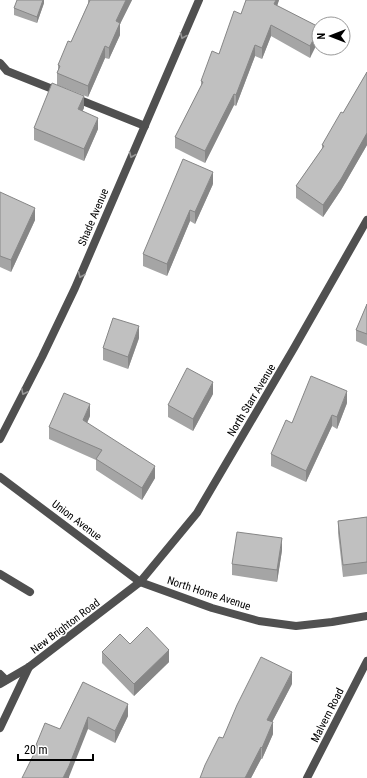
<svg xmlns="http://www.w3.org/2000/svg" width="367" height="778" font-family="'Roboto Condensed',sans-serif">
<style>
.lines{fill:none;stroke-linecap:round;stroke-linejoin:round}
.service{stroke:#505050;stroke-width:8}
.minor{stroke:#505050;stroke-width:8}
.tertiary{stroke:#505050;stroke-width:8}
.wall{fill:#a5a5a5}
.shaded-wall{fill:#868686}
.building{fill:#c0c0c0;stroke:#868686}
.oneway{stroke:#969696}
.labels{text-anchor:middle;stroke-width:3;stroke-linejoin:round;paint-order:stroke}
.street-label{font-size:11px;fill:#000;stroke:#fff}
</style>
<rect width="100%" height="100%" fill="#fff"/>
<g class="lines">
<g class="service">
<path d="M 0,63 L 7,71 L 60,92"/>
<path d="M 75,98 L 145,126"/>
<path d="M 0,574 L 30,592"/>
<path d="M 0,674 L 6,680"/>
</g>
<g class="minor">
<path d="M 0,439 L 42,357 L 75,288 L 199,0"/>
<path d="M 140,582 L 212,608 L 259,621 L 296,626 L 332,622 L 367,616"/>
<path d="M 0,728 L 29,667"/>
<path d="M 307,778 L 367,661"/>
</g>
<g class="tertiary">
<path d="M 0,477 L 140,582"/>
<path d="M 0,684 L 29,667 L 140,582 L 197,513 L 294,348 L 367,220"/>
</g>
</g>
<g class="wall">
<path d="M 44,0 L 44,3 L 37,23 L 14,15 L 14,8 Z"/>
<path d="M 88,0 L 132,0 L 120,24 L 120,35 L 109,59 L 105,58 L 88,97 L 57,85 L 57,73 L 58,70 L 58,65 L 71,42 L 88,4 Z"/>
<path d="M 246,0 L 279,0 L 277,6 L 319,27 L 310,58 L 271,36 L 262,59 L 255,56 L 236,106 L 234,105 L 205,163 L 175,148 L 175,137 L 201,86 L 201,81 L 219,54 L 241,14 Z"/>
<path d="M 367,72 L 367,145 L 341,190 L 323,217 L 296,198 L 296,186 L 322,149 L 322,145 L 343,113 Z"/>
<path d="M 84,108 L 82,111 L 98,129 L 84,161 L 34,140 L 34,128 Z"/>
<path d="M 213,184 L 195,224 L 190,221 L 167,276 L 143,266 L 143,254 Z"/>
<path d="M 0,192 L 35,220 L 11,272 L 0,267 Z"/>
<path d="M 367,304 L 367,346 L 356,341 L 356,330 Z"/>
<path d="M 139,338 L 128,369 L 103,360 L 103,348 Z"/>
<path d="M 213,394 L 193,431 L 168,417 L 168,405 Z"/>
<path d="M 347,403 L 337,429 L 332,426 L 306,482 L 271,466 L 271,454 L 292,423 Z"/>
<path d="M 90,416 L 87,423 L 155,478 L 142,500 L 96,470 L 96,460 L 49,439 L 49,427 Z"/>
<path d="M 367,517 L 367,574 L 343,577 L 338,533 L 338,521 Z"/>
<path d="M 282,550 L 277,582 L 232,575 L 232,564 Z"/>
<path d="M 130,644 L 169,662 L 134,696 L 102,663 L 102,652 Z"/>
<path d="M 83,682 L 128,716 L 115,743 L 88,729 L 36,750 L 36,745 L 60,729 Z"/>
<path d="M 292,684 L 272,722 L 273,734 L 262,759 L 261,759 L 251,778 L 200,778 L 223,738 Z"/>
</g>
<g class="shaded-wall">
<path d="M 43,0 L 44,0 L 44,3 L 37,23 L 37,17 Z"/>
<path d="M 126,0 L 132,0 L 120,24 L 120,35 L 109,59 L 109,48 L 116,21 Z"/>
<path d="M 276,0 L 279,0 L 274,15 L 274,4 Z"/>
<path d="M 271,25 L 271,36 L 262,59 L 262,48 Z"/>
<path d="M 319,29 L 319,40 L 310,58 L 310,46 Z"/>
<path d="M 255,45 L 255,56 L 236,106 L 236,95 Z"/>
<path d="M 105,46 L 105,58 L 88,97 L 88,86 Z"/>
<path d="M 234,94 L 234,105 L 205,163 L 205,151 Z"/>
<path d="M 84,96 L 84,108 L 78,121 L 78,109 Z"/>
<path d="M 98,118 L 98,129 L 84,161 L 84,149 Z"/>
<path d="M 367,133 L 367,145 L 341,190 L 323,217 L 323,205 Z"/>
<path d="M 213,172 L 213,184 L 195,224 L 195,212 Z"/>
<path d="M 35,208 L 35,220 L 11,272 L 11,260 Z"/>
<path d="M 190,210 L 190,221 L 167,276 L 167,264 Z"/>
<path d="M 139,326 L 139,338 L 128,369 L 128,357 Z"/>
<path d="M 213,382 L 213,394 L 193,431 L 193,419 Z"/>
<path d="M 347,391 L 347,403 L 337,429 L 337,417 Z"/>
<path d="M 90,404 L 90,416 L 83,432 L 83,420 Z"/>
<path d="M 332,415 L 332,426 L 306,482 L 306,471 Z"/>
<path d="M 155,466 L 155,478 L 142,500 L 142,488 Z"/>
<path d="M 282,538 L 282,550 L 277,582 L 277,570 Z"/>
<path d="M 169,650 L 169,662 L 134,696 L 134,684 Z"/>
<path d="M 292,672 L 292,684 L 267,732 L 267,720 Z"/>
<path d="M 128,704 L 128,716 L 115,743 L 115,731 Z"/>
<path d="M 88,717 L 88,729 L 69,777 L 69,778 L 63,778 Z"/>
<path d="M 273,722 L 273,734 L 262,759 L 262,748 Z"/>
<path d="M 261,747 L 261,759 L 251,778 L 245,778 Z"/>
</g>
<g class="building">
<path d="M 17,0 L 43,0 L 37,17 L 14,8 Z"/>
<path d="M 90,0 L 126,0 L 116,21 L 120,23 L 109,48 L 105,46 L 88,86 L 57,73 L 60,66 L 58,65 L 68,41 L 71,42 Z"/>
<path d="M 246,0 L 276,0 L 274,4 L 319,27 L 319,29 L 310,46 L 271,25 L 262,48 L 255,45 L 236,95 L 234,94 L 205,151 L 175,137 L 203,82 L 201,81 L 212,51 L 219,54 L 234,11 L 241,14 Z"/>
<path d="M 367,72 L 367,133 L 341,179 L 323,205 L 296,186 L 324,146 L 322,145 L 341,112 L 343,113 Z"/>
<path d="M 52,83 L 84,96 L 78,109 L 98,118 L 84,149 L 34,128 Z"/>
<path d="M 183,159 L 213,172 L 195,212 L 190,210 L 167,264 L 143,254 Z"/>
<path d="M 0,192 L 35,208 L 11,260 L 0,256 Z"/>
<path d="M 367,304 L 367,334 L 356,330 Z"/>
<path d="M 113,318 L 139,326 L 128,357 L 103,348 Z"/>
<path d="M 187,368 L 213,382 L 193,419 L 168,405 Z"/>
<path d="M 311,376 L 347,391 L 337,417 L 332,415 L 306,471 L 271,454 L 286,420 L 292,423 Z"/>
<path d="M 64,393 L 90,404 L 83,420 L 155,466 L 142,488 L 96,459 L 102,450 L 49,427 Z"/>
<path d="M 367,517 L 367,562 L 343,565 L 338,521 Z"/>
<path d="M 237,532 L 282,538 L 277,570 L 232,564 Z"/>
<path d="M 147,627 L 169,650 L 134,684 L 102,652 L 120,634 L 130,644 Z"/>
<path d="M 261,657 L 292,672 L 267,720 L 273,722 L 262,748 L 261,747 L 245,778 L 200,778 L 205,765 L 219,737 L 223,738 L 237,705 Z"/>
<path d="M 83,682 L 128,704 L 115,731 L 88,717 L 69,766 L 63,778 L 22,778 L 38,746 L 36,745 L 45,723 L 60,729 Z"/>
</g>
<defs><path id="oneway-chevron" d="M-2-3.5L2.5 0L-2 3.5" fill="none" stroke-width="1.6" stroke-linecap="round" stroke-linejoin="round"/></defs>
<g class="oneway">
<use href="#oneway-chevron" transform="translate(183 36) rotate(113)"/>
<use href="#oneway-chevron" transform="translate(132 155) rotate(113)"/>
<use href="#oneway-chevron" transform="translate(81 275) rotate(113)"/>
<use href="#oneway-chevron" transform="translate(24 392) rotate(117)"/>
</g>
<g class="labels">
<g class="street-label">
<text transform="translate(93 217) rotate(-67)" y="4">Shade Avenue</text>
<text transform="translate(251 400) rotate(-59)" y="4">North Starr Avenue</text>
<text transform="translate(77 520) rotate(37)" y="4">Union Avenue</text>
<text transform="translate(209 593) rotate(18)" y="4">North Home Avenue</text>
<text transform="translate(65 626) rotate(-37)" y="4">New Brighton Road</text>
<text transform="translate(327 715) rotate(-63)" y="4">Malvern Road</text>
</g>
</g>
<g transform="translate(331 36) rotate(270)"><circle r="19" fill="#ffffff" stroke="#999999"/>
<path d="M0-3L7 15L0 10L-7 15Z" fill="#000000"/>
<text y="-6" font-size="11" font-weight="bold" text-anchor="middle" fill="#000000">N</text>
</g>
<path d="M18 754v6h75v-6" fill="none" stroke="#000000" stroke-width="2"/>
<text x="24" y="754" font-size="12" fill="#000000" stroke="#ffffff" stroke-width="3" paint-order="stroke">20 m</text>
</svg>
